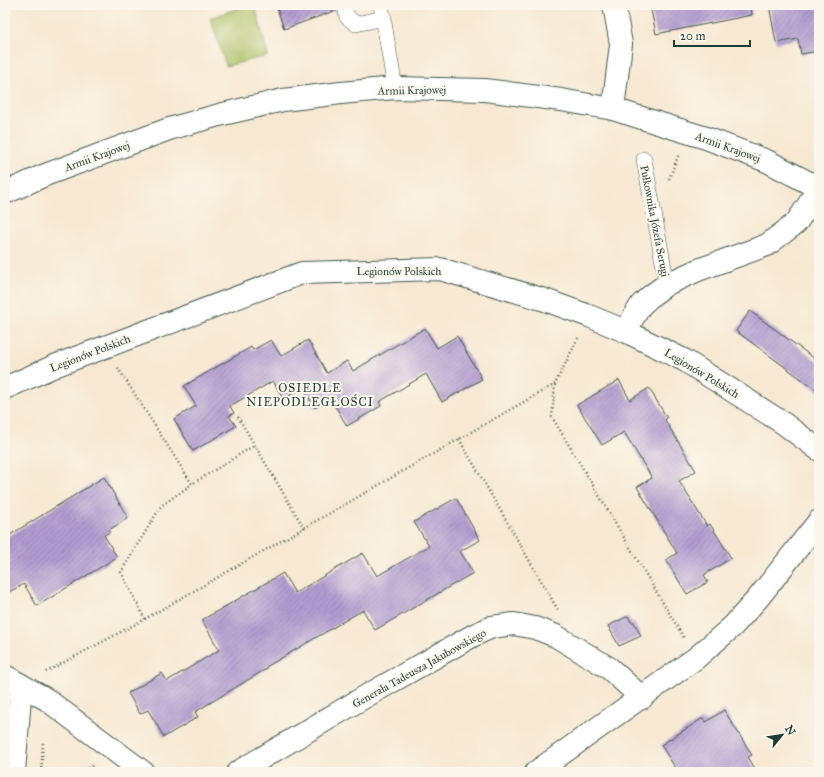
<svg xmlns="http://www.w3.org/2000/svg" width="824" height="777" font-family="'IM FELL Great Primer',serif">
<style>
.green{fill:#aabd61;stroke:#647d4a}
.building{fill:url(#building-hatch)}
.lines{fill:none;stroke-linecap:round;stroke-linejoin:round}
.service-casing{stroke:#3f574c;stroke-width:16}
.minor-casing{stroke:#3f574c;stroke-width:24}
.secondary-casing{stroke:#3f574c;stroke-width:24}
.path{stroke:#3f574c;stroke-width:2.5;stroke-dasharray:1 3;stroke-linecap:butt}
.service{stroke:#fff;stroke-width:15}
.minor{stroke:#fff;stroke-width:22}
.secondary{stroke:#fff;stroke-width:22}
.labels{text-anchor:middle;stroke-width:4;stroke-linejoin:round;paint-order:stroke}
.street-label{font-size:11px;fill:#1f3d34;stroke:#fbf7ec}
.neighbourhood-label{font-size:12px;letter-spacing:1px;fill:#1f3d34;stroke:#fbf7ec}
</style>
<defs>
<pattern id="building-hatch" width="6" height="6" patternUnits="userSpaceOnUse"><rect width="6" height="6" fill="#b29cd0"/><path d="M-1 1l2-2M0 6l6-6M5 7l2-2" fill="none" stroke="#9080aa"/></pattern>
</defs>
<rect width="100%" height="100%" fill="#fbf7ec"/>
<filter id="ink" filterUnits="userSpaceOnUse"><feTurbulence type="fractalNoise" baseFrequency=".025" numOctaves="2"/><feDisplacementMap in="SourceGraphic" scale="8" xChannelSelector="R" yChannelSelector="G"/><feConvolveMatrix kernelMatrix="1 2 1 2 8 2 1 2 1" color-interpolation-filters="sRGB"/></filter>
<filter id="wash" filterUnits="userSpaceOnUse"><feTurbulence type="fractalNoise" baseFrequency=".012" numOctaves="4" result="noise"/><feDisplacementMap in="SourceGraphic" scale="16" xChannelSelector="R" yChannelSelector="G"/><feGaussianBlur stdDeviation="0.9" result="paint"/><feColorMatrix in="noise" values="0 0 0 0 0 0 0 0 0 0 0 0 0 0 0 0 0 1.4 0 .05"/><feComposite in="paint" operator="in"/></filter>
<g filter="url(#wash)">
<rect width="100%" height="100%" fill="#f7e8d2"/>
<path class="green" d="M 246,5 L 255,5 L 268,56 L 226,66 L 210,18 Z"/>
<g id="blocks">
<g class="building">
<path d="M 276,5 L 336,5 L 337,10 L 284,29 Z"/>
<path d="M 650,5 L 751,5 L 752,15 L 656,34 Z"/>
<path d="M 769,5 L 819,5 L 819,51 L 801,54 L 798,39 L 776,43 Z"/>
<path d="M 750,311 L 819,362 L 819,392 L 736,331 Z"/>
<path d="M 425,328 L 437,348 L 457,336 L 482,379 L 442,402 L 426,374 L 379,402 L 381,406 L 347,426 L 331,399 L 315,408 L 303,388 L 283,399 L 273,381 L 230,406 L 234,413 L 229,416 L 236,426 L 193,451 L 174,419 L 196,406 L 184,386 L 251,347 L 253,350 L 271,340 L 281,356 L 308,340 L 327,373 L 347,361 L 353,371 Z"/>
<path d="M 619,380 L 630,400 L 649,388 L 667,418 L 665,420 L 696,471 L 679,481 L 707,526 L 710,524 L 731,558 L 704,575 L 708,582 L 687,594 L 666,560 L 677,553 L 637,487 L 652,478 L 624,432 L 602,445 L 577,405 Z"/>
<path d="M 104,477 L 128,518 L 109,530 L 110,532 L 104,535 L 117,557 L 37,606 L 24,584 L 5,594 L 5,538 Z"/>
<path d="M 456,498 L 480,540 L 460,551 L 473,573 L 375,630 L 363,610 L 266,667 L 266,669 L 195,712 L 198,717 L 164,737 L 148,710 L 140,714 L 128,693 L 162,673 L 167,681 L 219,650 L 202,620 L 283,573 L 295,593 L 363,553 L 377,576 L 429,546 L 414,522 Z"/>
<path d="M 628,616 L 631,622 L 634,622 L 641,636 L 619,646 L 608,626 Z"/>
<path d="M 724,710 L 752,755 L 748,757 L 757,772 L 678,772 L 661,745 L 703,718 L 706,722 Z"/>
</g>
</g>
</g>
<g filter="url(#ink)">
<use href="#blocks" fill-opacity="0" stroke="#3f574c" stroke-width="1"/>
<g class="lines">
<g class="service-casing">
<g id="service">
<path d="M 345,5 L 347,17 L 356,24 L 384,18"/>
<path d="M 381,5 L 395,88"/>
<path d="M 644,159 L 667,284"/>
</g>
</g>
<g class="minor-casing">
<g id="minor">
<path d="M 613,109 L 621,44 L 614,5"/>
<path d="M 625,331 L 641,305 L 652,295 L 667,284 L 698,270 L 767,245 L 796,223 L 809,204 L 818,187"/>
<path d="M 5,388 L 57,365 L 302,273 L 440,269 L 545,300 L 589,316 L 625,331 L 684,360 L 783,423 L 819,450"/>
<path d="M 5,676 L 46,699 L 143,772"/>
<path d="M 14,772 L 21,685"/>
<path d="M 238,772 L 368,695 L 474,635 L 492,627 L 514,624 L 535,628 L 556,636 L 609,668 L 642,698"/>
<path d="M 536,772 L 696,658 L 733,626 L 759,597 L 819,521"/>
</g>
</g>
<g class="secondary-casing">
<path id="secondary" d="M 5,193 L 45,175 L 169,129 L 219,115 L 283,100 L 341,93 L 395,88 L 485,90 L 561,100 L 613,109 L 706,138 L 767,161 L 819,188"/>
</g>
<g class="path">
<path d="M 669,179 L 679,154"/>
<path d="M 578,338 L 555,384 L 552,417 L 684,638"/>
<path d="M 118,368 L 192,484 L 255,445"/>
<path d="M 238,417 L 304,528"/>
<path d="M 459,439 L 558,610"/>
<path d="M 145,619 L 121,572 L 161,506 L 192,484"/>
<path d="M 46,672 L 145,619 L 555,384"/>
<path d="M 41,772 L 43,741"/>
<path d="M 81,772 L 94,765"/>
</g>
<use href="#service" class="service"/>
<use href="#minor" class="minor"/>
<use href="#secondary" class="secondary"/>
</g>
</g>
<g class="labels">
<g class="street-label">
<text transform="translate(412 90) rotate(-1)" y="4">Armii Krajowej</text>
<text transform="translate(728 147) rotate(20)" y="4">Armii Krajowej</text>
<text transform="translate(97 156) rotate(-20)" y="4">Armii Krajowej</text>
<text transform="translate(655 221) rotate(79)" y="4">Pułkownika Józefa Serugi</text>
<text x="399" y="275">Legionów Polskich</text>
<text transform="translate(90 353) rotate(-21)" y="4">Legionów Polskich</text>
<text transform="translate(702 373) rotate(31)" y="4">Legionów Polskich</text>
<text transform="translate(419 668) rotate(-29)" y="4">Generała Tadeusza Jakubowskiego</text>
</g>
<g class="neighbourhood-label">
<text x="310" y="392">OSIEDLE<tspan x="310" dy="14">NIEPODLEGŁOŚCI</tspan></text>
</g>
</g>
<rect width="824" height="777" fill="none" stroke="#fbf7ec" stroke-width="20"/>
<g transform="translate(782 735) rotate(60)" stroke="#fbf7ec" stroke-width="3" paint-order="stroke">
<path d="M0-3L7 15L0 10L-7 15Z" fill="#1f3d34"/>
<text y="-6" font-size="11" font-weight="bold" text-anchor="middle" fill="#1f3d34">N</text>
</g>
<path d="M674 40v6h76v-6" fill="none" stroke="#1f3d34" stroke-width="2"/>
<text x="680" y="40" font-size="12" fill="#1f3d34" stroke="#fbf7ec" stroke-width="3" paint-order="stroke">20 m</text>
</svg>
